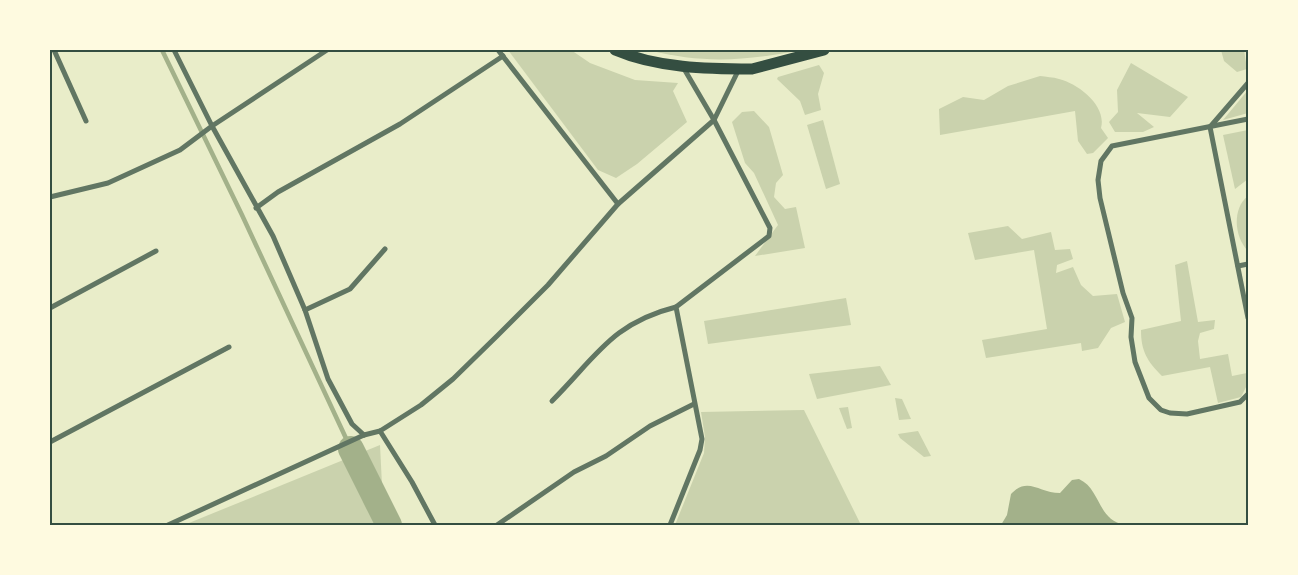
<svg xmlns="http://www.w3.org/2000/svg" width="1298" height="575" font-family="'Exo 2',sans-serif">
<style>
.green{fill:#cad2ad}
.water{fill:#a3b18a}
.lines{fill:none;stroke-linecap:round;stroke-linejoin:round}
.stream{stroke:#a3b18a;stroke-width:4.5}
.river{stroke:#a3b18a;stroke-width:26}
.minor{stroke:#617663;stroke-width:5}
.primary{stroke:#344e41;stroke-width:11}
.neatline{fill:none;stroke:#344e41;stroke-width:2}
</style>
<rect width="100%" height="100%" fill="#e9edc9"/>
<g class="green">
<path d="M 508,50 L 571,50 L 590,63 L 635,80 L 678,83 L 673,91 L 687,122 L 637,164 L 616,178 L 598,170 Z"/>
<path d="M 648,50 L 801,50 C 744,61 704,64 648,50 Z"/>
<path d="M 1221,50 L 1244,50 L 1247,69 L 1237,72 L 1224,61 Z"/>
<path d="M 1131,63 L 1188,97 L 1170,117 L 1137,113 L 1154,127 L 1143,132 L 1115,132 L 1109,122 L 1118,112 L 1117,90 Z"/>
<path d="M 819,65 L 824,73 L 818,94 L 821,110 L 805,115 L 800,101 L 777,79 L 778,77 Z"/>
<path d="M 1040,76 C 1046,77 1053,77 1059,79 C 1079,84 1107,106 1101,128 L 1108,138 L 1093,153 L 1087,154 L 1078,141 L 1075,111 L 940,135 L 939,109 L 963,97 L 984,100 L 1008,86 Z"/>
<path d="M 1248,90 L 1248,113 L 1223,120 Z"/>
<path d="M 754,111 L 769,127 L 783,175 L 776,183 L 774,197 L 785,209 L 796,207 L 805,248 L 755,256 L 778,225 L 754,173 L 745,163 L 732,122 L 742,112 Z"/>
<path d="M 823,120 L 840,184 L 826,189 L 807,125 Z"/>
<path d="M 1248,130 L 1248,179 L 1235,189 L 1223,135 Z"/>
<path d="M 1248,196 L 1248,251 C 1234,237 1232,208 1248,196 Z"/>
<path d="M 1008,226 L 1022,239 L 1051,232 L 1055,250 L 1070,249 L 1073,259 L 1057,265 L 1056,273 L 1073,267 L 1081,285 L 1093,296 L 1117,294 L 1125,322 L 1111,328 L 1098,348 L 1082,351 L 1081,343 L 986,358 L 982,340 L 1047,329 L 1034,250 L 975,260 L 968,233 Z"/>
<path d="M 1187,261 L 1198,322 L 1215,320 L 1214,329 L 1200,333 L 1198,341 L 1200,359 L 1228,354 L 1232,376 L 1247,373 L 1248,383 L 1241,397 L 1218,403 L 1210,367 L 1162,376 C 1147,361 1141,351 1141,330 L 1181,321 L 1175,265 Z"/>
<path d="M 846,298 L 851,325 L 708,344 L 704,321 Z"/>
<path d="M 880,366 L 891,385 L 817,399 L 809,374 Z"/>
<path d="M 895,398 L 902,399 L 911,419 L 899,420 Z"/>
<path d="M 848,407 L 852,428 L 847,429 L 839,408 Z"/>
<path d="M 804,410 L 861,525 L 675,525 L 704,453 L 705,437 L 701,412 Z"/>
<path d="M 918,431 L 931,456 L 924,457 L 900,438 L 898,434 Z"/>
<path d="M 380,445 L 384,525 L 190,525 L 189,523 Z"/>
</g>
<path class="water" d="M 1079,479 C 1101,489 1097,520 1125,525 L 1001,525 L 1007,515 L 1011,494 C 1028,476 1039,493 1060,493 L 1072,480 Z"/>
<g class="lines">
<path class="stream" d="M 162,50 L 242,215 L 351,449"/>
<path class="river" d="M 351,449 L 389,525"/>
<g class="minor">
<path d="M 54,50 L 86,121"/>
<path d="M 174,50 L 212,126 L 273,236 L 305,310 L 328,379 L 352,424 L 364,435"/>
<path d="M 498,50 L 618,204"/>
<path d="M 1248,83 L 1210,127 L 1248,318"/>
<path d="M 1248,119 L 1112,146 L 1101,161 L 1098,180 L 1100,198 L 1123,293 L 1132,318 L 1131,337 L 1135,362 L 1149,398 L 1161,410 L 1170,413 L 1187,414 L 1240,402 L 1248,394"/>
<path d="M 50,197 L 108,183 L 180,150 L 212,126 L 327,50"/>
<path d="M 256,208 L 278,192 L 400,124 L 503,56"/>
<path d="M 1238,266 L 1248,264"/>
<path d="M 50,308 L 156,251"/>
<path d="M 305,310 L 350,289 L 385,249"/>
<path d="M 552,401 C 596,357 612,323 676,307"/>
<path d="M 380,431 L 412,482 L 435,525"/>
<path d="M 50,442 L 229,347"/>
<path d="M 168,525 L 364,435 L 380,431 L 421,405 L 453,379 L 497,336 L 548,285 L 618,204 L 714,120 L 739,69"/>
<path d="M 497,525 L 574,472 L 606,456 L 650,426 L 694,404"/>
<path d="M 670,525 L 700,450 L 702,439 L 676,307 L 769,236 L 770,228 L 714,120 L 683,67"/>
</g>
<path class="primary" d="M 615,50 C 657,68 707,69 752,69 L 824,50"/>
</g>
<rect width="1298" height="575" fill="none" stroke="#fefae0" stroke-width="102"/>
<rect x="51" y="51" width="1196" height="473" class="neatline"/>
</svg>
